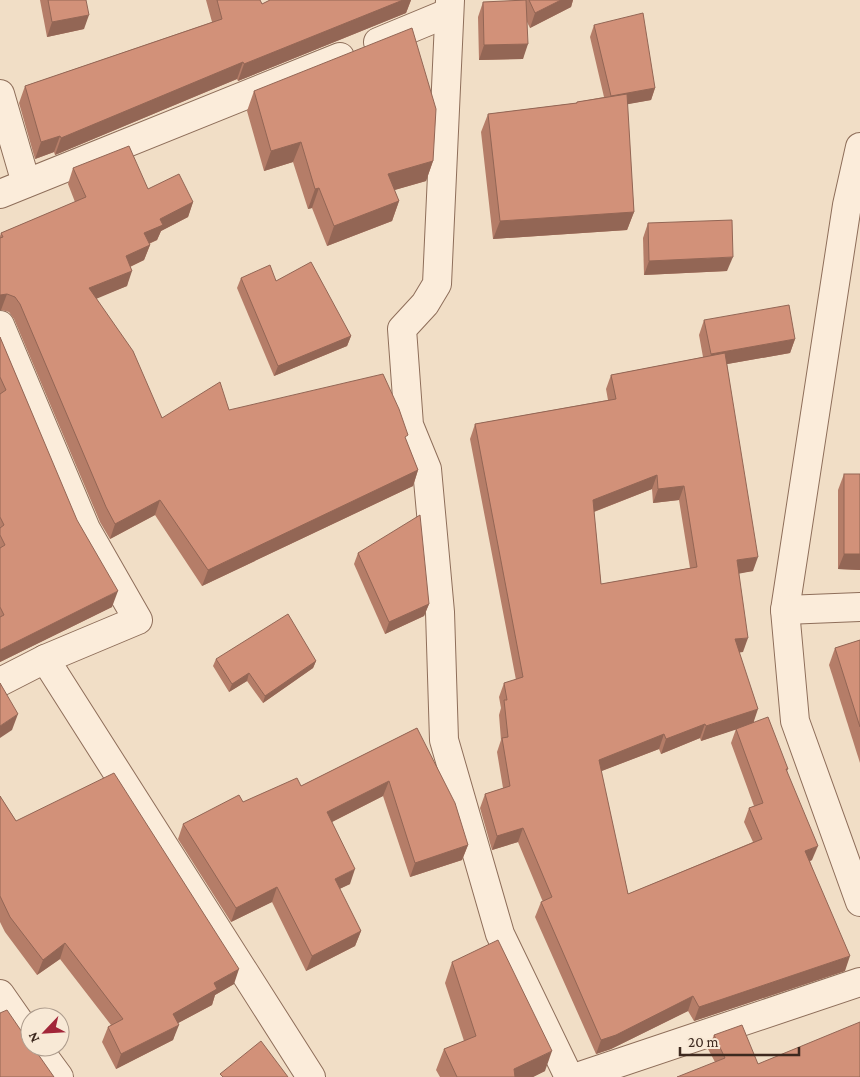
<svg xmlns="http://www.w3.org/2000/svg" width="860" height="1077" font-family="'Crimson Pro',serif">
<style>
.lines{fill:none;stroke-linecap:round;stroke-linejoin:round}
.street-casing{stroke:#8e6e5a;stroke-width:30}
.street{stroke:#fbecda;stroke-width:28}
.wall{fill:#b57d68;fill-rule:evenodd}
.shaded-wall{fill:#936655}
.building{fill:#d29179;stroke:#936655;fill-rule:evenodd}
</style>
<rect width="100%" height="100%" fill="#f1dec6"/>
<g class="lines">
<g class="street-casing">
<g id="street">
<path d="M 450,0 L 437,284 L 425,304 L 402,329 L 409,425 L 427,469 L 440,612 L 444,740 L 500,934 L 569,1077"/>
<path d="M 378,42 L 448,13"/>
<path d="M 0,94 L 26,183"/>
<path d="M 860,147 L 847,205 L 785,610 L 795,721 L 860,902"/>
<path d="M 0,194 L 340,57"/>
<path d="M 0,325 L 86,529 L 138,620 L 45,659 L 0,682"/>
<path d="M 785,610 L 860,607"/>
<path d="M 45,659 L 311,1077"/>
<path d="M 0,994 L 30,1037"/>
<path d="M 37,1047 L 59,1077"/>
<path d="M 577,1077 L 860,982"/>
</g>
</g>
<use href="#street" class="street"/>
</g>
<g class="wall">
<path d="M 40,0 L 86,0 L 84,29 L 47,37 Z"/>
<path d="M 206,0 L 260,0 L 262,4 L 270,0 L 411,0 L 406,13 L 238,81 L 237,79 L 55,155 L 54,152 L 35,159 L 19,103 L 25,86 L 212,22 Z"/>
<path d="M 516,0 L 573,0 L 571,7 L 530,28 L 527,22 L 523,59 L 479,60 L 478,17 L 483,2 L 516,1 Z"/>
<path d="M 594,25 L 655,88 L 651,100 L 627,104 L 634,212 L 627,230 L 493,239 L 481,132 L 488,114 L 576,103 L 577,102 L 604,97 L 590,37 Z"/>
<path d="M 254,91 L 433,161 L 426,181 L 394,190 L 399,201 L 392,221 L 327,246 L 312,208 L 308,209 L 293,162 L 264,171 L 247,111 Z"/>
<path d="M 73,168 L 193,202 L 188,217 L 161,231 L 157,240 L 149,244 L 150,245 L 144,260 L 130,267 L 127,286 L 96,298 L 162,418 L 229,410 L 406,440 L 418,470 L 413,486 L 202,586 L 155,515 L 110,539 L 100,522 L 14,319 L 9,312 L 1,310 L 0,310 L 0,236 L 1,233 L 75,202 L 68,184 Z"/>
<path d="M 648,223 L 727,271 L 644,275 L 643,238 Z"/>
<path d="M 241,278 L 276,281 L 351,336 L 347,346 L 274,376 L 237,288 Z"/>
<path d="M 704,320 L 795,339 L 790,353 L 727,364 L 753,571 L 739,573 L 743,652 L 739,652 L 754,722 L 788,769 L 787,771 L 812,860 L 810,861 L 845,971 L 694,1021 L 688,1011 L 611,1049 L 596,1054 L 535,917 L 541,902 L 543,902 L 518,842 L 492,850 L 480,808 L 485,794 L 503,788 L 497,752 L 501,740 L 499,715 L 501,708 L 499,697 L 504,683 L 516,680 L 470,439 L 475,424 L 608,400 L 606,389 L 611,375 L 703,357 L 699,335 ZM 652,489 L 653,503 L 679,500 L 690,568 L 601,584 L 594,512 ZM 736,729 L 731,743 L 754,806 L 749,808 L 744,822 L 753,842 L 628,894 L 601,771 L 659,749 L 661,754 L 700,738 L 701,741 Z"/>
<path d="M 0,337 L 112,607 L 0,662 Z"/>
<path d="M 844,474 L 860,570 L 838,569 L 838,490 Z"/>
<path d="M 358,553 L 429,604 L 424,616 L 385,634 L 354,564 Z"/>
<path d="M 860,640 L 860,763 L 829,665 L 835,648 Z"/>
<path d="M 216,659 L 316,661 L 313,668 L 263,703 L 247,681 L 229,692 L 213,666 Z"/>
<path d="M 417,728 L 468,845 L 462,860 L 410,877 L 383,796 L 332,822 L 350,884 L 339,889 L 361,931 L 355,946 L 306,971 L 272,902 L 231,922 L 178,839 L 183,824 L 243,802 L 301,786 Z"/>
<path d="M 0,796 L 16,821 L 234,984 L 215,995 L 212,1005 L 178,1023 L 173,1040 L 116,1069 L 102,1042 L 108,1027 L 111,1025 L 60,959 L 37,975 L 5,932 L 0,922 Z"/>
<path d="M 452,962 L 545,1071 L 533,1077 L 440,1077 L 436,1070 L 444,1049 L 464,1041 L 445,983 Z"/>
<path d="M 714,1035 L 758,1064 L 860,1077 L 715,1062 L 708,1049 Z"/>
</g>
<g class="shaded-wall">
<path d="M 403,0 L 411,0 L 406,13 L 238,81 L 244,64 Z"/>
<path d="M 561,0 L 573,0 L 571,7 L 530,28 L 535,13 Z"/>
<path d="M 89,15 L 84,29 L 47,37 L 52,22 Z"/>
<path d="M 528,44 L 523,59 L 479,60 L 484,45 Z"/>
<path d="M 243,62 L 237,79 L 55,155 L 61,138 Z"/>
<path d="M 655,88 L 651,100 L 607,108 L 611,96 Z"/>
<path d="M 60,136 L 54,152 L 35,159 L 41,142 Z"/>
<path d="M 301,142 L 293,162 L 264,171 L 271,151 Z"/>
<path d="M 433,161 L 426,181 L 381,194 L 388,174 Z"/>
<path d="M 319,188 L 312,208 L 308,209 L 315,189 Z"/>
<path d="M 399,201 L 392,221 L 327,246 L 334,226 Z"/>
<path d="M 193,202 L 188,217 L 161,231 L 157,240 L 138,248 L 144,233 L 160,219 Z"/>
<path d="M 634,212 L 627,230 L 493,239 L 500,221 Z"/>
<path d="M 150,245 L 144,260 L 121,271 L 126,256 Z"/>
<path d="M 733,257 L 727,271 L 644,275 L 649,261 Z"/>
<path d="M 132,271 L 127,286 L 84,304 L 89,288 Z"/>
<path d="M 7,294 L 1,310 L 0,310 L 0,295 Z"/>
<path d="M 351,336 L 347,346 L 274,376 L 278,366 Z"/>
<path d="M 795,339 L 790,353 L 705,368 L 711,354 Z"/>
<path d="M 418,470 L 413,486 L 202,586 L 208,570 Z"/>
<path d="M 657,475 L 652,489 L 588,514 L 593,500 Z"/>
<path d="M 684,486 L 679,500 L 653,503 L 658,489 Z"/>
<path d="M 160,500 L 155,515 L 110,539 L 115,524 Z"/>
<path d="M 844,554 L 860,554 L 860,570 L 838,569 Z"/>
<path d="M 758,557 L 753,571 L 732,575 L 737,560 Z"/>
<path d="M 118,591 L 112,607 L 0,662 L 0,650 Z"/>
<path d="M 429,604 L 424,616 L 385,634 L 389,622 Z"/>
<path d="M 748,638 L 743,652 L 730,654 L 735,639 Z"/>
<path d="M 316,661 L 313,668 L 263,703 L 265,696 Z"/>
<path d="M 249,673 L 247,681 L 229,692 L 232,684 Z"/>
<path d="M 758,709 L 753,724 L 701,741 L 706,726 Z"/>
<path d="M 18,714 L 12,730 L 0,738 L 0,726 Z"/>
<path d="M 705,724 L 700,738 L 661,754 L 666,739 Z"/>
<path d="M 664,734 L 659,749 L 594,774 L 599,760 Z"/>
<path d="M 389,781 L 383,796 L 322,827 L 327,812 Z"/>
<path d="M 523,828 L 518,842 L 492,850 L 497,836 Z"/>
<path d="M 468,845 L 462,860 L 410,877 L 415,863 Z"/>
<path d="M 818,846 L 812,860 L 800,865 L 805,851 Z"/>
<path d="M 355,869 L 350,884 L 329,894 L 335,879 Z"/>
<path d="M 277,887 L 272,902 L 231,922 L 236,908 Z"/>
<path d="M 361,931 L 355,946 L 306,971 L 312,956 Z"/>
<path d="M 65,943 L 60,959 L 37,975 L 43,960 Z"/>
<path d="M 850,956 L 845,971 L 694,1021 L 699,1007 Z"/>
<path d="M 239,969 L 234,984 L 215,995 L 212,1005 L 167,1029 L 173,1014 L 214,983 Z"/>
<path d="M 693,996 L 688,1011 L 611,1049 L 596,1054 L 601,1040 Z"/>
<path d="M 179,1025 L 173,1040 L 116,1069 L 121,1054 Z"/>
<path d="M 552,1051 L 545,1071 L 533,1077 L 511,1077 L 514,1069 Z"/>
</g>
<g class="building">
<path d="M 48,0 L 86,0 L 89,15 L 52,22 Z"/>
<path d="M 217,0 L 260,0 L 262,4 L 270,0 L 403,0 L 244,64 L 243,62 L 61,138 L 60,136 L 41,142 L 25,86 L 222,19 Z"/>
<path d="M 526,0 L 528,44 L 484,45 L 483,2 Z"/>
<path d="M 529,0 L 561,0 L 535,13 Z"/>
<path d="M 643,13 L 655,88 L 611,96 L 594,25 Z"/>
<path d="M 412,28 L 436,109 L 433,161 L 388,174 L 399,201 L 334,226 L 319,188 L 315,189 L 301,142 L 271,151 L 254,91 Z"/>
<path d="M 627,94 L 634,212 L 500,221 L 488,114 L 577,103 L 577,102 Z"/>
<path d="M 129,146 L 148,189 L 179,174 L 193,202 L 160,219 L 163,225 L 144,233 L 150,245 L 126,256 L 132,271 L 89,288 L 133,351 L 162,418 L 220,382 L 229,410 L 383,374 L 399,409 L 408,435 L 405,437 L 418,470 L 208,570 L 160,500 L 115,524 L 106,507 L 20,304 L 15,297 L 7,294 L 0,295 L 0,238 L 3,237 L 1,233 L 86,197 L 73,168 Z"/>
<path d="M 732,220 L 733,257 L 649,261 L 648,223 Z"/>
<path d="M 311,262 L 351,336 L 278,366 L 241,278 L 270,265 L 276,281 Z"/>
<path d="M 789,305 L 795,339 L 711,354 L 704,320 Z"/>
<path d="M 0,337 L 77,520 L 118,591 L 0,650 L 0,617 L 4,615 L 0,607 L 0,548 L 5,545 L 0,535 L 0,528 L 4,525 L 0,517 L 0,394 L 6,390 L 0,377 Z"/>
<path d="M 725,353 L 758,557 L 737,560 L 748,638 L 735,639 L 758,709 L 706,726 L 705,724 L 666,739 L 664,734 L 599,760 L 628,894 L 762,839 L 749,808 L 763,803 L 736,729 L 768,717 L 788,769 L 786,769 L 818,846 L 805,851 L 850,956 L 699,1007 L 693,996 L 616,1035 L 601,1040 L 541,902 L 552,897 L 523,828 L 497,836 L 485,794 L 510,786 L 502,738 L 508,737 L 504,700 L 507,700 L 504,683 L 523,677 L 475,424 L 616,399 L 611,375 ZM 657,475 L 658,489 L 684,486 L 697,567 L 601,584 L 593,500 Z"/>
<rect x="844" y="474" width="16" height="80"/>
<path d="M 420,515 L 429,604 L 389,622 L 358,553 Z"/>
<path d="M 288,614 L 316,661 L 265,696 L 249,673 L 232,684 L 216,659 Z"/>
<path d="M 860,640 L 860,727 L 835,648 Z"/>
<path d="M 0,683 L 18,714 L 0,726 Z"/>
<path d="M 417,728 L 455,803 L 468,845 L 415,863 L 389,781 L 327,812 L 355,869 L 335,879 L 361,931 L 312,956 L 277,887 L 236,908 L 183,824 L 239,795 L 243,802 L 297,778 L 301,786 Z"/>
<path d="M 114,773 L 239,969 L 214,983 L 217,989 L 173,1014 L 179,1025 L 121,1054 L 108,1027 L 123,1019 L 65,943 L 43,960 L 10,917 L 0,896 L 0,796 L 16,821 Z"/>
<path d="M 498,940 L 552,1051 L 514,1069 L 515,1077 L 457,1077 L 444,1049 L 476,1036 L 452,962 Z"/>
<path d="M 7,1010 L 22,1032 L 27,1036 L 30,1044 L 30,1047 L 33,1047 L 54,1077 L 0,1077 L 0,1013 Z"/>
<path d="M 860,1022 L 860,1077 L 677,1077 L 725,1058 L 714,1035 L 742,1025 L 758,1064 Z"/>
<path d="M 261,1041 L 288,1077 L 223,1077 L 220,1074 Z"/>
</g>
<g transform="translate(45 1032) rotate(245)"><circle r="24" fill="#f8e9d6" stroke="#ad9c8d"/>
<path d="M0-4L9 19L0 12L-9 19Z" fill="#a22639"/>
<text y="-8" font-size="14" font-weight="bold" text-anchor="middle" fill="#3d291f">N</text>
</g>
<path d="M680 1047v8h119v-8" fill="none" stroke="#3d291f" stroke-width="2.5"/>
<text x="688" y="1047" font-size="15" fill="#3d291f" stroke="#f8e9d6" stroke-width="4" paint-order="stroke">20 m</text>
</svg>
